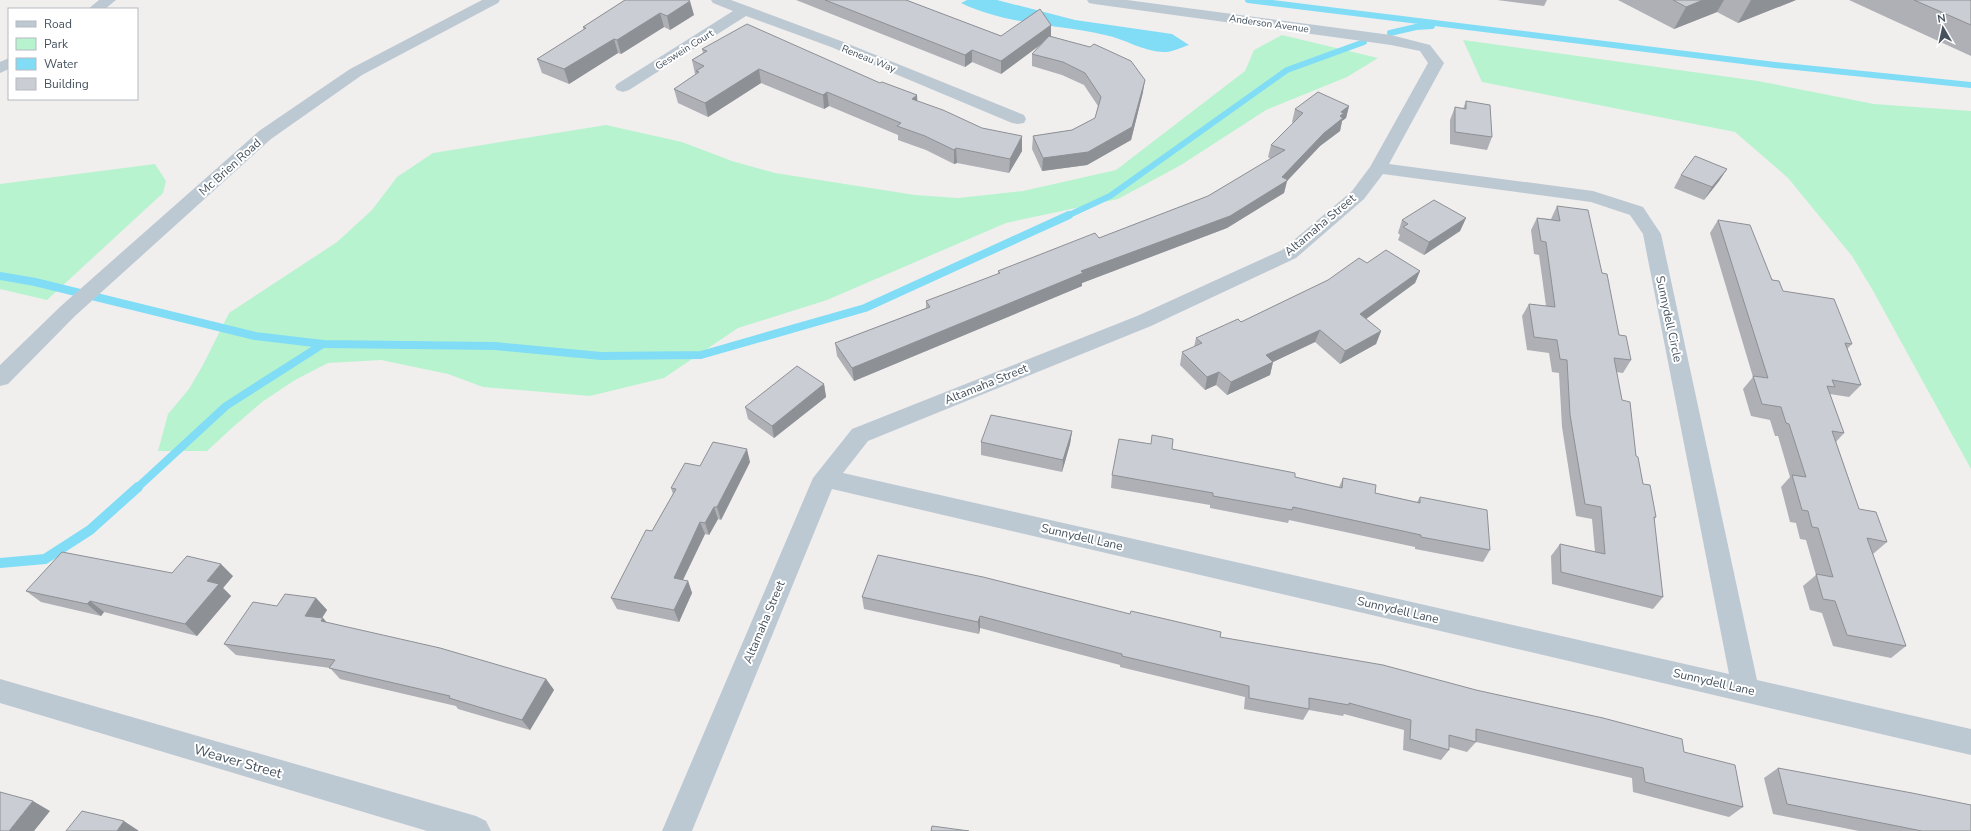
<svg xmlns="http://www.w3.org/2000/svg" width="1971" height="831" font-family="'Nunito Sans',sans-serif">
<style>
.green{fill:#b8f3cf}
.water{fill:#80ddf5}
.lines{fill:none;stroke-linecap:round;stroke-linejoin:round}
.stream-far2{stroke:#80ddf5;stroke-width:6}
.stream-far1{stroke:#80ddf5;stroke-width:8}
.stream{stroke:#80ddf5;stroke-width:10}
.minor{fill:#bdc9d2;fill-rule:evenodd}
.tertiary{fill:#bdc9d2;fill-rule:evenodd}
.wall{fill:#aeb0b6}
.shaded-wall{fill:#8d9094}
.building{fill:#cacdd4;stroke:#8d9094}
.labels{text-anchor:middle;stroke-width:4;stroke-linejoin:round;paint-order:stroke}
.far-street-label{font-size:10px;fill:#45525e;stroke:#fff}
.street-label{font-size:12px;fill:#45525e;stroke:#fff}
.near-street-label{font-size:14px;fill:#45525e;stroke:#fff}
</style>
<rect width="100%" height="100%" fill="#f1eeee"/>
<g class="green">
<path d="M 1282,35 L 1378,58 L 1347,77 L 1266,110 L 1181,165 L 1118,199 L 1006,223 L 827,300 L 738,328 L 664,378 L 590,396 L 483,387 L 448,374 L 381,360 L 328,363 L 295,380 L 262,402 L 233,427 L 207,451 L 158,451 L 168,414 L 189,389 L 203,365 L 229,313 L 337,242 L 372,210 L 397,177 L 433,153 L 606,125 L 682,142 L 732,161 L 775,173 L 915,195 L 958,198 L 1023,191 L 1116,170 L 1245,71 L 1254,50 Z"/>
<path d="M 1463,40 L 1758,81 L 1874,104 L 1971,111 L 1971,469 L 1872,289 L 1852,256 L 1788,178 L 1735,132 L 1482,82 Z"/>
<path d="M 155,164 L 166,181 L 163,193 L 47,300 L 0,289 L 0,184 Z"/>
</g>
<path class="water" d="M 967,0 L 997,0 L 1075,20 L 1172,34 L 1189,45 C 1182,47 1171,53 1163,52 C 1142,51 1125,39 1105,35 C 1056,24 1007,25 961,3 Z"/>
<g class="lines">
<g class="stream-far2">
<path d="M 1248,0 L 1775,65 L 1971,85"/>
<path d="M 1390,33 L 1416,27 L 1432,26"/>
<path d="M 1067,216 L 1110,196 L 1287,70 L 1364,42"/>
</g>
<g class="stream-far1">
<path d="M 0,276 L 35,282 L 255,336 L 323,344 L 495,346 L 601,356 L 701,355 L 865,308 L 1069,215"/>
<path d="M 137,488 L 226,406 L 323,344"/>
</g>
<path class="stream" d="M 0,563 L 45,559 L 90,530 L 138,487"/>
<g class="minor">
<path d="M 99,0 L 116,0 L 105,9 L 88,9 Z"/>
<path d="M 711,0 L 731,0 L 750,7 L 841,41 L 1024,115 L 1026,119 L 1024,123 L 1018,124 L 1012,123 L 831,47 L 746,16 L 629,90 L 623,92 L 617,90 L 615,87 L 617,84 L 733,11 L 713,3 Z"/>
<path d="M 1087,0 L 1127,0 L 1391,35 L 1430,45 L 1444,63 L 1389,164 L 1593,191 L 1643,207 L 1661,234 L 1757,680 L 1971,729 L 1971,755 L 832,489 L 692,831 L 662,831 L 813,478 L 852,429 L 1137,316 L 1282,250 L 1352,191 L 1370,167 L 1428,63 L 1420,51 L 1391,45 L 1094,4 L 1089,3 ZM 1383,174 L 1591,202 L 1630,215 L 1643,234 L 1729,674 L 843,473 L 868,441 L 1151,326 L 1296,258 L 1364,199 Z"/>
<path d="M 9,58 L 9,69 L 0,73 L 0,62 Z"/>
<path d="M 0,679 L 476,816 L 486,821 L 491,831 L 427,831 L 0,703 Z"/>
</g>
<path class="tertiary" d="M 482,0 L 500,0 L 498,3 L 362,75 L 271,139 L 75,316 L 8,384 L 0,386 L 0,365 L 61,306 L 259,131 L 350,69 Z"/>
</g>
<g class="wall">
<path d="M 625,0 L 694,15 L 670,30 L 664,27 L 621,54 L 618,53 L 569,84 L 542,73 L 537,59 L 584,30 L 583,27 Z"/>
<path d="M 796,0 L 906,0 L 1001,36 L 1051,36 L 1143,92 L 1131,140 L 1087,165 L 1042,171 L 1032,149 L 1033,136 L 1072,130 L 1095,118 L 1098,106 L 1084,85 L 1062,75 L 1032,66 L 1032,54 L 1042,43 L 1001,74 L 972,62 L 965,67 Z"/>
<path d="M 1497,0 L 1547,0 L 1544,6 Z"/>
<path d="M 1618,0 L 1796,0 L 1738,23 L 1717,12 L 1674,29 Z"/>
<path d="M 1849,0 L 1971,0 L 1971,56 Z"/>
<path d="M 702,49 L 917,101 L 1022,151 L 1009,173 L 957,163 L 954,164 L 926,150 L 898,140 L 898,135 L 829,106 L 824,109 L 761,83 L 708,117 L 678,103 L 674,89 L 696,75 L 695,74 L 692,60 L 703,53 Z"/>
<path d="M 1466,101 L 1492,137 L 1487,150 L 1450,144 L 1450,120 L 1455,107 L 1463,109 Z"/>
<path d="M 1349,106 L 1346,118 L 1342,121 L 1340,131 L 1320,146 L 1287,181 L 1284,193 L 1227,228 L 1082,283 L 1082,286 L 854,381 L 837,356 L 835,343 L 926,308 L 926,301 L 998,274 L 998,271 L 1099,238 L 1208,196 L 1271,159 L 1268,157 L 1271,145 L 1293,123 L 1292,122 L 1295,109 Z"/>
<path d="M 1727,169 L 1719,181 L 1704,200 L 1674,188 L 1681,175 Z"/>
<path d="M 1557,206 L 1602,273 L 1619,335 L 1631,360 L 1623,373 L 1616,372 L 1622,400 L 1643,484 L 1656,517 L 1654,520 L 1663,597 L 1653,609 L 1552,584 L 1551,556 L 1560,544 L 1595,552 L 1592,519 L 1576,516 L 1562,427 L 1559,373 L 1552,372 L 1549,353 L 1527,350 L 1522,316 L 1529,304 L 1546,306 L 1539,255 L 1534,254 L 1531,230 L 1537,218 L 1551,219 Z"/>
<path d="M 1466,218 L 1460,231 L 1424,255 L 1398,240 L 1400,235 L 1398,233 L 1402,220 Z"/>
<path d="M 1718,220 L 1783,291 L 1852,344 L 1847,349 L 1861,385 L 1849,397 L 1830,394 L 1844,433 L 1836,442 L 1859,509 L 1887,542 L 1873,554 L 1906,646 L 1891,658 L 1833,646 L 1822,613 L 1810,610 L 1803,586 L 1816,575 L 1806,540 L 1800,539 L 1796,523 L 1790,522 L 1781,487 L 1790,477 L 1778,436 L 1775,436 L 1770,420 L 1751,416 L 1743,389 L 1753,377 L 1710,233 Z"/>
<path d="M 1367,263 L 1420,271 L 1415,283 L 1366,319 L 1381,331 L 1376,344 L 1340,364 L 1315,342 L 1273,362 L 1270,375 L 1227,395 L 1216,385 L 1205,390 L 1180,365 L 1182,352 L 1194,347 L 1196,338 L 1241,322 L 1328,280 Z"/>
<path d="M 824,384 L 826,397 L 774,438 L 748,419 L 745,407 Z"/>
<path d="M 1072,431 L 1070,444 L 1062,472 L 981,455 L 981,442 Z"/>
<path d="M 1172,449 L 1339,487 L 1343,478 L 1375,493 L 1417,502 L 1420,497 L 1490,550 L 1483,562 L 1415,549 L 1415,547 L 1289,520 L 1288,523 L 1210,508 L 1210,505 L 1111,488 L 1112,475 Z"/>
<path d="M 750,462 L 721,520 L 718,519 L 709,535 L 705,534 L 683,580 L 688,581 L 692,593 L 679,622 L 617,609 L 611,598 L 652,531 L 673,494 L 671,488 L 700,466 Z"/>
<path d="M 172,573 L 233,576 L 223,588 L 231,596 L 197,636 L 104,612 L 101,616 L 41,602 L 26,591 Z"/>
<path d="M 862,597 L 1220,637 L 1684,752 L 1743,807 L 1729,817 L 1633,792 L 1632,778 L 1476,742 L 1467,752 L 1449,747 L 1449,750 L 1441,760 L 1403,750 L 1404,730 L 1344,714 L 1343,716 L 1309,710 L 1303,720 L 1244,709 L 1245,697 L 1120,667 L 1120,665 L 980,628 L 979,634 L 864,609 Z"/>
<path d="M 316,598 L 327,610 L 322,618 L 323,618 L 327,623 L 546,679 L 554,690 L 530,730 L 458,709 L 456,706 L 340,679 L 330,668 L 236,655 L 224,644 L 277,606 Z"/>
<path d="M 1778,768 L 1971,831 L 1859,831 L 1773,814 L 1764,778 Z"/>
</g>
<g class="shaded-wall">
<path d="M 1703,0 L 1724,0 L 1717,12 L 1674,29 L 1686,7 Z"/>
<path d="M 1751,0 L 1796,0 L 1738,23 Z"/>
<path d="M 690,1 L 694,15 L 670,30 L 667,16 Z"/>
<path d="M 660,13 L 664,27 L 621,54 L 617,40 Z"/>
<path d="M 1051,25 L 1051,37 L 1001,74 L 1001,61 Z"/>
<path d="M 614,39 L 618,53 L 569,84 L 564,69 Z"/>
<path d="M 972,50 L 972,62 L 965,67 L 965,55 Z"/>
<path d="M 759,69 L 761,83 L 708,117 L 705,103 Z"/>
<path d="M 1145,80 L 1143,92 L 1131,140 L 1087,165 L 1042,171 L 1043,158 Z"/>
<path d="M 827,92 L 829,106 L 824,109 L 823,95 Z"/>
<path d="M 917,95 L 918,110 L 912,99 Z"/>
<path d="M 1349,106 L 1346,118 L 1342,121 L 1340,131 L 1320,146 L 1287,181 L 1284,193 L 1227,228 L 1082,283 L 1082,286 L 854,381 L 852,368 L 1081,271 L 1282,177 L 1341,112 Z"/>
<path d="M 1022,136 L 1022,151 L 1009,173 L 1010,159 Z"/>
<path d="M 956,148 L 957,163 L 954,164 L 954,150 Z"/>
<path d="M 1727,169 L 1719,181 L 1704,200 L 1712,187 Z"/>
<path d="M 1466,218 L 1460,231 L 1424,255 L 1429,242 Z"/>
<path d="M 1420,271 L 1415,283 L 1355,327 L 1360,314 Z"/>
<path d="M 1320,330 L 1315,342 L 1273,362 L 1270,375 L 1227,395 L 1231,382 L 1266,355 Z"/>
<path d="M 1381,331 L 1376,344 L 1340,364 L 1345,351 Z"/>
<path d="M 1219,372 L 1216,385 L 1205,390 L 1207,377 Z"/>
<path d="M 824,384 L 826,397 L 774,438 L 772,426 Z"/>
<path d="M 1072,431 L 1070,444 L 1062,472 L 1063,460 Z"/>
<path d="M 747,449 L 750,462 L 721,520 L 717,507 Z"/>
<path d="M 714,507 L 718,519 L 709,535 L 705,523 Z"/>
<path d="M 700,522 L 705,534 L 678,590 L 674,578 Z"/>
<path d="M 221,564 L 233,576 L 223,588 L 231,596 L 197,636 L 185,624 L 207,581 Z"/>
<path d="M 688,581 L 692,593 L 679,622 L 674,610 Z"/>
<path d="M 316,598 L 327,610 L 316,627 L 305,616 Z"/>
<path d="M 90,601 L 104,612 L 101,616 L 87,604 Z"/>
<path d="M 980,616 L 980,628 L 979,634 L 978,622 Z"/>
<path d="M 323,618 L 333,630 L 321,621 Z"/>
<path d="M 546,679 L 554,690 L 530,730 L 522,720 Z"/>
<path d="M 33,801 L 50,811 L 34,831 L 9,831 Z"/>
<path d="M 124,821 L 139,831 L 117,831 Z"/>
</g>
<g class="building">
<path d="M 625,0 L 688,0 L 690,1 L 667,16 L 660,13 L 617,40 L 614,39 L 564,69 L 537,59 L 586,28 L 583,27 Z"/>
<path d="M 825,0 L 906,0 L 1001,36 L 1040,9 L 1051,25 L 1001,61 L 972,50 L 965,55 Z"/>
<path d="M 1673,0 L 1703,0 L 1686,7 Z"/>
<path d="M 1914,0 L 1971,0 L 1971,25 Z"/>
<path d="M 747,24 L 880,83 L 882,82 L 917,95 L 912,99 L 943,110 L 982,128 L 1022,136 L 1010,159 L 956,148 L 954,150 L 925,136 L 897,126 L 901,123 L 827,92 L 823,95 L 759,69 L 705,103 L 674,89 L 699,72 L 696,71 L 704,66 L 692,60 L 707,51 L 702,49 Z"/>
<path d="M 1049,36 L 1090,47 L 1094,44 L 1131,61 L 1145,80 L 1132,127 L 1088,152 L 1043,158 L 1033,136 L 1072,130 L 1095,118 L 1101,97 L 1085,73 L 1063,62 L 1032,54 Z"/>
<path d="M 1318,92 L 1349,106 L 1341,112 L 1344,113 L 1340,116 L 1343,118 L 1324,133 L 1282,177 L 1288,180 L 1230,216 L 1081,271 L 1083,273 L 852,368 L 835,343 L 930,307 L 926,301 L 1000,273 L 998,271 L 1095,233 L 1099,238 L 1208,196 L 1285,150 L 1271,145 L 1303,113 L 1295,109 Z"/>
<path d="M 1466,101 L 1490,105 L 1492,137 L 1455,132 L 1455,107 L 1466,109 Z"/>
<path d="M 1695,156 L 1727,169 L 1712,187 L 1681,175 Z"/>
<path d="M 1434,200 L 1466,218 L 1429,242 L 1403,227 L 1408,224 L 1402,220 Z"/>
<path d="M 1557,206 L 1588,210 L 1602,273 L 1607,274 L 1619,335 L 1626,336 L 1631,360 L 1614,358 L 1622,400 L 1630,402 L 1636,456 L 1638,457 L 1643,484 L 1650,485 L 1656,517 L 1654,517 L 1663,597 L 1561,572 L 1560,544 L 1605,554 L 1601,507 L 1585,504 L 1570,415 L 1567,360 L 1560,359 L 1557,340 L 1534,337 L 1529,304 L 1555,307 L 1546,242 L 1541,241 L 1537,218 L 1560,221 Z"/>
<path d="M 1718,220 L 1750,225 L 1772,280 L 1779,281 L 1783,291 L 1834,299 L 1852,344 L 1845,343 L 1861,385 L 1832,380 L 1835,387 L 1827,386 L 1844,433 L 1832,431 L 1859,509 L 1876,512 L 1887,542 L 1867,538 L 1906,646 L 1847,635 L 1835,601 L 1823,599 L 1816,574 L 1833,577 L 1818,528 L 1812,527 L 1808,511 L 1802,510 L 1792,475 L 1806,477 L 1789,424 L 1786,423 L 1781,407 L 1762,404 L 1753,376 L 1768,378 Z"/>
<path d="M 1386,250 L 1420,271 L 1360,314 L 1381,331 L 1345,351 L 1320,330 L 1266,355 L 1273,362 L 1231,382 L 1219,372 L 1207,377 L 1182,352 L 1202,343 L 1196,338 L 1238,319 L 1241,322 L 1328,280 L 1359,258 L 1367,263 Z"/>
<path d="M 797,366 L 824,384 L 772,426 L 745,407 Z"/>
<path d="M 991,415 L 1072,431 L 1063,460 L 981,442 Z"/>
<path d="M 1152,435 L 1173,439 L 1172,449 L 1295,473 L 1295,477 L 1342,488 L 1343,478 L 1376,485 L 1375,493 L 1420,503 L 1420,497 L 1487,510 L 1490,550 L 1421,537 L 1421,535 L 1293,507 L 1292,510 L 1213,496 L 1213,493 L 1112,475 L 1119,439 L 1151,444 Z"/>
<path d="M 713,442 L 747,449 L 717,507 L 714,507 L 705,523 L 700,522 L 674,578 L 688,581 L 674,610 L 611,598 L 646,530 L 652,531 L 676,489 L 671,488 L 685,463 L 700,466 Z"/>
<path d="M 62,552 L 172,573 L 187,556 L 221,564 L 207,581 L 219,584 L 185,624 L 90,601 L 87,604 L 26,591 Z"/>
<path d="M 878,555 L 983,577 L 1130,614 L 1131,611 L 1221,632 L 1220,637 L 1383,665 L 1476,690 L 1603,718 L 1682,739 L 1684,752 L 1735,765 L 1743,807 L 1645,782 L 1643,768 L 1476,729 L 1476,742 L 1449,735 L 1449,750 L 1410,739 L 1411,720 L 1349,703 L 1349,705 L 1309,698 L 1309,709 L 1249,698 L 1249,686 L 1122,656 L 1122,654 L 980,616 L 978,622 L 862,597 Z"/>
<path d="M 285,594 L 316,598 L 305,616 L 323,618 L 321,621 L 440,648 L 546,679 L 522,720 L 449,698 L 450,696 L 329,668 L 335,660 L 224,644 L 253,602 L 277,606 Z"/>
<path d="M 1778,768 L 1912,793 L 1971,805 L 1971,831 L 1922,831 L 1787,804 Z"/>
<path d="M 0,792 L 33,801 L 9,831 L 0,831 Z"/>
<path d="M 82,811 L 124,821 L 117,831 L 118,831 L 66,831 Z"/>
<path d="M 932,826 L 969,831 L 931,831 Z"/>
</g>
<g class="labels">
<g class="far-street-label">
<text transform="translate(1269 23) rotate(8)" y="4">Anderson Avenue</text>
<text transform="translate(684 49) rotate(-32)" y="4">Geswein Court</text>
<text transform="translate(869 58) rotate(22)" y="4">Reneau Way</text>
</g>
<g class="street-label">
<text transform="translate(230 167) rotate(-42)" y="4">Mc Brien Road</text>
<text transform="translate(1320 225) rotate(-40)" y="4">Altamaha Street</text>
<text transform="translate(1669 319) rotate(78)" y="4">Sunnydell Circle</text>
<text transform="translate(986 384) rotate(-22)" y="4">Altamaha Street</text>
<text transform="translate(1082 537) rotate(13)" y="4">Sunnydell Lane</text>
<text transform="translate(1398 610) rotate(13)" y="4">Sunnydell Lane</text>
<text transform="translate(764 622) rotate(-67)" y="4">Altamaha Street</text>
<text transform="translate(1714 682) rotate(13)" y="4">Sunnydell Lane</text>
</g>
<g class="near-street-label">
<text transform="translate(238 761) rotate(16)" y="5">Weaver Street</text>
</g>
</g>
<rect x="8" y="8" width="130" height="92" fill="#ffffff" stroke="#b5babf"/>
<rect x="16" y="21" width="20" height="6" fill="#bdc9d2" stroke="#b5babf"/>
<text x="44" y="28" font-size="12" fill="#45525e">Road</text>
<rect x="16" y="38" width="20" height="12" fill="#b8f3cf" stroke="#b5babf"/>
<text x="44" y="48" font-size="12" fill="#45525e">Park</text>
<rect x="16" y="58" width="20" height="12" fill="#80ddf5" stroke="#b5babf"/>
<text x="44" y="68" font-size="12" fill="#45525e">Water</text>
<rect x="16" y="78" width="20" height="12" fill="#cacdd4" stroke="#b5babf"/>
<text x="44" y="88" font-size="12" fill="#45525e">Building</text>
<g transform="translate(1943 28) rotate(351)" stroke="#ffffff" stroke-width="3" paint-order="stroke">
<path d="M0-3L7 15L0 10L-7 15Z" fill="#45525e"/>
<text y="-6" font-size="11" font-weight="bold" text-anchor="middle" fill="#45525e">N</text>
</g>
</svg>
